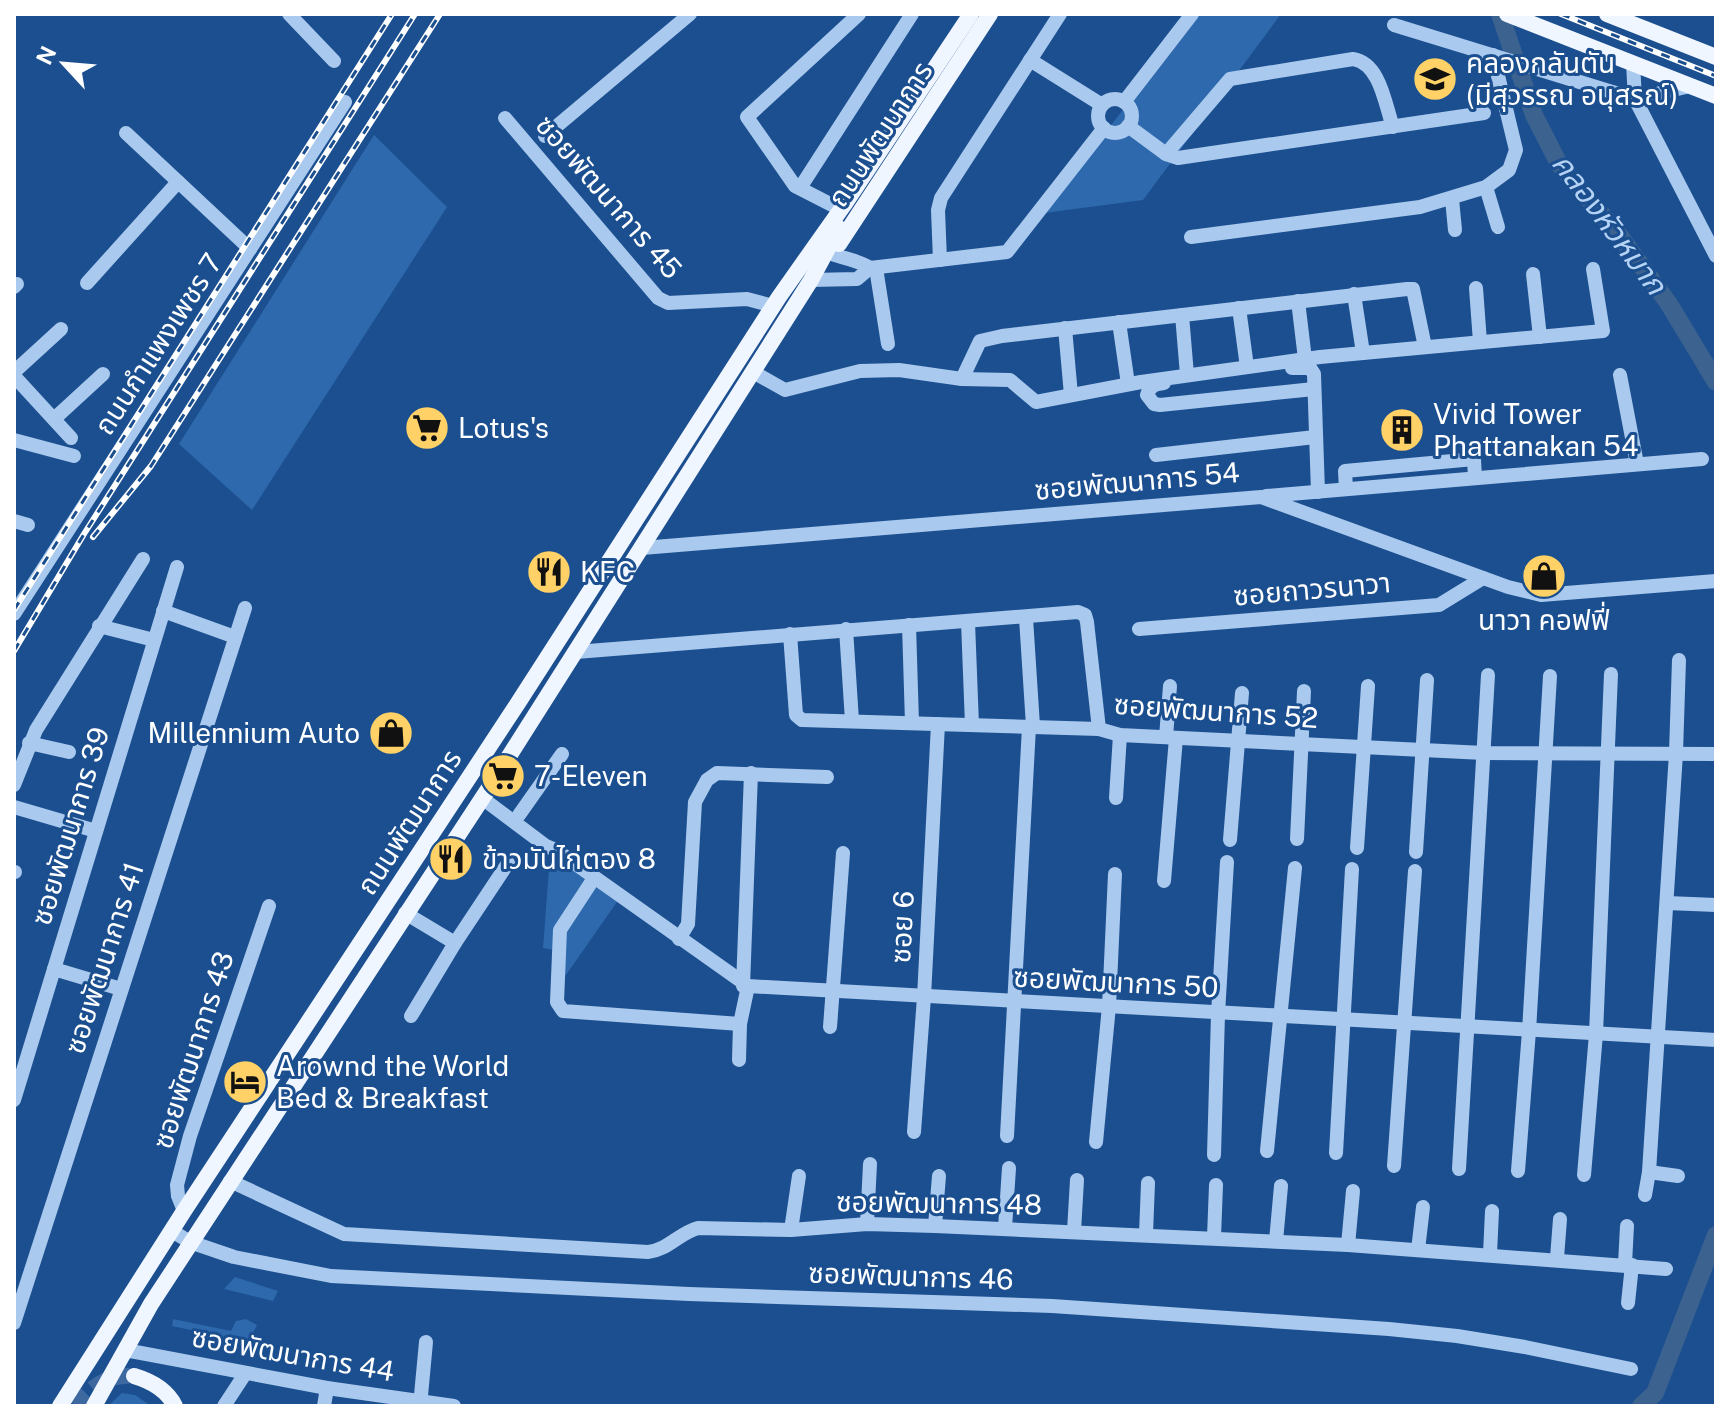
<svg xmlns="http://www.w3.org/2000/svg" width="1730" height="1420" font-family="'Public Sans','Noto Sans Thai',sans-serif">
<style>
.green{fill:#2e69ad}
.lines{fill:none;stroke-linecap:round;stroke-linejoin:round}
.river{stroke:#3c6290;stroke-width:18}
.major-tunnel{stroke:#3d69a0;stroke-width:16;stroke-dasharray:16 8;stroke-linecap:butt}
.minor{stroke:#a9c9ee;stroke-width:14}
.major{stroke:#f0f6ff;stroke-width:16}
.rail-casing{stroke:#fff;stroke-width:6}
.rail{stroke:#1b4f8f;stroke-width:3;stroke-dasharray:9;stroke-linecap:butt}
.labels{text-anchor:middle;stroke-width:6;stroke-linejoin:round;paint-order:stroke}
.poi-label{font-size:28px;fill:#fff;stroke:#1b4f8f;text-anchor:start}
.street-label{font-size:28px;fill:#fff;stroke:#1b4f8f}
.water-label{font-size:30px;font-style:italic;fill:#b5d3f5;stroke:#1b4f8f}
</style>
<rect width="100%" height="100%" fill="#1b4f8f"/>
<g class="green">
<path d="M 1196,14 L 1281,14 L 1143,200 L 1044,213 Z"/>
<path d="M 374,135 L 447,207 L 252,510 L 179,444 Z"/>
<path d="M 550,855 L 559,855 L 619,899 L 566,975 L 558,973 L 559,951 L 543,948 Z"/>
<path d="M 235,1277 L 278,1291 L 273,1301 L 224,1289 Z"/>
<path d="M 173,1319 L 231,1331 L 236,1321 L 246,1319 L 257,1325 L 247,1344 L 230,1335 L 228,1338 L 172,1326 Z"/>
<path d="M 122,1393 L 135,1395 L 151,1406 L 108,1406 Z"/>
</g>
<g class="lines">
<g class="river">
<path d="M 1500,14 L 1534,115 L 1559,164 L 1617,232 L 1669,304 L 1716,382"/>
<path d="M 1641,1406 L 1655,1393 L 1716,1235"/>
</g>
<path class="major-tunnel" d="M 76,1406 C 92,1386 108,1374 134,1376"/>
<g class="minor">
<path d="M 289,14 L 334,61"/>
<path d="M 1394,25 L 1635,99 L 1690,86"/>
<path d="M 1030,60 L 1102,105"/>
<path d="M 1633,63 L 1635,99 L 1716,256"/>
<circle cx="1115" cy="116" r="17"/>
<path d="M 1124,102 L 1192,14"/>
<path d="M 505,118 L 658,298 L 668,303 L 747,299 L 773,306"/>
<path d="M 1128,126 L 1166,154 L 1178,158 L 1484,113"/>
<path d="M 126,133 L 250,249"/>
<path d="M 545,136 L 690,14"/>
<path d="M 1166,154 L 1230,79 L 1353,59 C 1380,63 1385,104 1393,127"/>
<path d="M 1486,187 L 1498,227"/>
<path d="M 800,188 L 912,14"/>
<path d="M 1452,199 L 1455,230"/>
<path d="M 834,206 L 795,186 L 747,117 L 859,14"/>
<path d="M 1191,237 L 1420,207 L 1486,187 L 1509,170 L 1516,150 L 1493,55"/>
<path d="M 832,254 C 845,259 858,260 870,268"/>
<path d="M 940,260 L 938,210 L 941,198 L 1060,14"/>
<path d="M 876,268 L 888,344"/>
<path d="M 1533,274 L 1540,337"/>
<path d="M 811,280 L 857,279 L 870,268 L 1007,252 L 1104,128"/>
<path d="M 87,283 L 178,182"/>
<path d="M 14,287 L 17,284"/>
<path d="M 1476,288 L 1480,342"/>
<path d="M 1354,294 L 1363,353"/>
<path d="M 1298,301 L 1305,359"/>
<path d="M 1239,308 L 1247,367"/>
<path d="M 1182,315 L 1187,375"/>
<path d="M 1119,322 L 1128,384"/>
<path d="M 1065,328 L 1071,395"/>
<path d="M 1292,368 L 1310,368 L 1314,374 L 1318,492"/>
<path d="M 14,372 L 61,329"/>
<path d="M 753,372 L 785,390 L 860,371 L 899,370 L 962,379 L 980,341 L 1002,336 L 1407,289 L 1413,289 L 1425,347"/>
<path d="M 1620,375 L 1637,464"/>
<path d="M 14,376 L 71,438"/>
<path d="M 962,379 L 1010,380 L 1036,402 L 1141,382 L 1320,357 L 1603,331 L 1593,269"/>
<path d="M 1164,383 C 1156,384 1150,385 1147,395 L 1154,404 L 1160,405 L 1314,389"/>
<path d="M 54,419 L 103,374"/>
<path d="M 14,440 L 74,456"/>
<path d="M 1156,455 L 1315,437"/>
<path d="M 1346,489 L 1345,471 L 1474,459 L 1475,478"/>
<path d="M 1266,496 L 1702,459"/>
<path d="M 14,521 L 28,525"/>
<path d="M 642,548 L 1261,497 L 1508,587 L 1541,595 L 1716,581"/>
<path d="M 163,611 L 235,637"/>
<path d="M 14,614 L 345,102"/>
<path d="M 1026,618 L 1033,726"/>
<path d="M 968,622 L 972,725"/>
<path d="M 909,625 L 912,723"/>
<path d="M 99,626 L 154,640"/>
<path d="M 846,629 L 852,721"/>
<path d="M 1139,629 L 1439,605 L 1483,578"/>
<path d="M 790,634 L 796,715 L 802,720 L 1099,729 L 1120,735 L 1484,753 L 1716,754"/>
<path d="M 576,652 L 1078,612 L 1085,615 L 1087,622 L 1099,729"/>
<path d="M 1166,737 L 1170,686"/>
<path d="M 29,743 L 69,752"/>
<path d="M 14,785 L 36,730 L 143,559"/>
<path d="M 482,798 L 546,846 L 556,850 L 748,986 L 1716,1040"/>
<path d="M 1116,798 L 1120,735"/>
<path d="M 14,807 L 96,831"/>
<path d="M 519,815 L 562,754"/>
<path d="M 1297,839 L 1304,691"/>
<path d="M 1230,840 L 1242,693"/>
<path d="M 1357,848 L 1368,686"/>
<path d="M 1416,852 L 1427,680"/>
<path d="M 14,872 L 15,872"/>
<path d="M 594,878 L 560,930 L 557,1002 L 563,1011 L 740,1024"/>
<path d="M 1164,881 L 1176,738"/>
<path d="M 1667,903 L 1716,905"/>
<path d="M 405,913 L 455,943"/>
<path d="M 679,939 L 688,924 L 695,802 L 707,780 L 717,773 L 827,777"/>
<path d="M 54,969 L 121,989"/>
<path d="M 743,986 L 751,773"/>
<path d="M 411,1016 L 455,943 L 508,863"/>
<path d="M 830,1027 L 843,853"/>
<path d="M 739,1060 L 740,1024 L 748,986"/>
<path d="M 14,1100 L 177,567"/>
<path d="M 914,1132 L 924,997 L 938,724"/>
<path d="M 1007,1136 L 1029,727"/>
<path d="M 1096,1142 L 1109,1006 L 1115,874"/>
<path d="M 1267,1151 L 1295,868"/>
<path d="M 1336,1153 L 1352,869"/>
<path d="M 1214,1155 L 1218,1014 L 1227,862"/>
<path d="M 1394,1166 L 1415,871"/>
<path d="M 1459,1169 L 1488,675"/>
<path d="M 1518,1171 L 1529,1031 L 1550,676"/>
<path d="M 1649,1172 L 1678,1176"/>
<path d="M 1584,1175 L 1596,1034 L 1611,674"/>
<path d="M 230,1181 L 344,1234 L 648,1252 C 668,1250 679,1233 698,1228 L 791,1230 L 867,1224 L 935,1226 L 1348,1245 L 1666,1269"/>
<path d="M 1645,1195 L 1649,1172 L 1676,753 L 1679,660"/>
<path d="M 184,1211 L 178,1196 L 177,1185 L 190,1136 L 269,906"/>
<path d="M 867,1224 L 870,1164"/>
<path d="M 935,1226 L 939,1176"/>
<path d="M 1005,1228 L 1009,1168"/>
<path d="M 791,1230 L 799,1176"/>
<path d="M 172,1231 L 190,1242 L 234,1257 L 331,1276 L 689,1294 L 1052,1306 L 1389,1329 L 1457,1336 L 1525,1347 L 1631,1369"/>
<path d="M 1074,1231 L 1077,1180"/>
<path d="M 1146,1234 L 1148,1183"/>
<path d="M 1214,1237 L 1216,1185"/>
<path d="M 1276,1241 L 1281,1186"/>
<path d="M 1348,1245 L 1353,1191"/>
<path d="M 1418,1250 L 1423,1207"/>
<path d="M 1490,1254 L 1492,1211"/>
<path d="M 1557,1258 L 1560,1219"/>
<path d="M 1625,1264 L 1627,1226"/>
<path d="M 1628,1303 L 1632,1265"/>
<path d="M 14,1323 L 245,608"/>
<path d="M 125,1350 L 327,1388 L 454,1406"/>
<path d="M 224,1406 L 245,1374"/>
<path d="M 324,1406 L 327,1388"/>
<path d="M 420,1406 L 426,1342"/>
</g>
<g class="major">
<path d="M 1507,14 L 1716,96"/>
<path d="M 1607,14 L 1716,57"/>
<path d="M 839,244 L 990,14"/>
<path d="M 134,1376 C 151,1381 167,1390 175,1406"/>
<path d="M 60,1406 L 184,1211 L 518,703 L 779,297 L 844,205 L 971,14"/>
<path d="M 94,1406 L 151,1304 L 487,791 L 811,280 L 839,228"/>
</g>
<g class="rail-casing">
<g id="rail">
<path d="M 1561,14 L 1716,76"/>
<path d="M 93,537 L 151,466 L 440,14"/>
<path d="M 14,610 L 392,14"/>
<path d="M 14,651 L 84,534 L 415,14"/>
</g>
</g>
<use href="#rail" class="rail"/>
</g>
<defs>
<g id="school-disc" transform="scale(2.3)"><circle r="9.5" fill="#ffd166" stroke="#1b4f8f"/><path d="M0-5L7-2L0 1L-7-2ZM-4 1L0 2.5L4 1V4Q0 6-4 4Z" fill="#111"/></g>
<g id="supermarket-disc" transform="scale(2.3)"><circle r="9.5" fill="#ffd166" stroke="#1b4f8f"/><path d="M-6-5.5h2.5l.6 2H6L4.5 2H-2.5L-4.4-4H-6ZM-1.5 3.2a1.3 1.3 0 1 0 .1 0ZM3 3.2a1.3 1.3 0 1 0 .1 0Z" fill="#111"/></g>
<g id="building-disc" transform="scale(2.3)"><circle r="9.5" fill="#ffd166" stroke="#1b4f8f"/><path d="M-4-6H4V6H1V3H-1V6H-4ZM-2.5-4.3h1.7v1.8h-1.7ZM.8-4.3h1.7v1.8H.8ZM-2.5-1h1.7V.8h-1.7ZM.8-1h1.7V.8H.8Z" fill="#111"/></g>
<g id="restaurant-disc" transform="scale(2.3)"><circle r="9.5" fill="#ffd166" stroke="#1b4f8f"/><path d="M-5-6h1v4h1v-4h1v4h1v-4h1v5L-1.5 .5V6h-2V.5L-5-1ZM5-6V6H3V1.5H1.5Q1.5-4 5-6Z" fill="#111"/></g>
<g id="shop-disc" transform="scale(2.3)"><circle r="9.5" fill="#ffd166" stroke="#1b4f8f"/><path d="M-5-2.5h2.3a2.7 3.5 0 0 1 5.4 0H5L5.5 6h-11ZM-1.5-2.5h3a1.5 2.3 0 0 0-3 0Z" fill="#111"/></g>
<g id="hotel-disc" transform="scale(2.3)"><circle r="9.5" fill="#ffd166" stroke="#1b4f8f"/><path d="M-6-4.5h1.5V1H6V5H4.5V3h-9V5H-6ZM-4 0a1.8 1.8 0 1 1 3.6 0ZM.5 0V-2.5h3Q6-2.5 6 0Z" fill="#111"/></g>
</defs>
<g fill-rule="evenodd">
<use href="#school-disc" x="1435" y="79"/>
<use href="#supermarket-disc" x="427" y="428"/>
<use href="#building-disc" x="1402" y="430"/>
<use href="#restaurant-disc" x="549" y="572"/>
<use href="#shop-disc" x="1544" y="576"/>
<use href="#shop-disc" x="391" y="733"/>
<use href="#supermarket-disc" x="503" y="776"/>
<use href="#restaurant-disc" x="451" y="859"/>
<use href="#hotel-disc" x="245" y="1082"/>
</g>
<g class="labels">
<g class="poi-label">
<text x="1466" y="73">คลองกลันตัน<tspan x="1466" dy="32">(มีสุวรรณ อนุสรณ์)</tspan></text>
<text x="1433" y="424">Vivid Tower<tspan x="1433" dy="32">Phattanakan 54</tspan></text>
<text x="458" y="438">Lotus's</text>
<text x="580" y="582">KFC</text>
<text x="1544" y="630" text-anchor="middle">นาวา คอฟฟี่</text>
<text x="360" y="743" text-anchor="end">Millennium Auto</text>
<text x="534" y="786">7-Eleven</text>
<text x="482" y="869">ข้าวมันไก่ตอง 8</text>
<text x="276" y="1076">Arownd the World<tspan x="276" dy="32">Bed &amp; Breakfast</tspan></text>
</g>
<g class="street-label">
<text transform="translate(880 134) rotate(-57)" y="10">ถนนพัฒนาการ</text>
<text transform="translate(609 197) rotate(49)" y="10">ซอยพัฒนาการ 45</text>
<text transform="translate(158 344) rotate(-57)" y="10">ถนนกำแพงเพชร 7</text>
<text transform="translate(1137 481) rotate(-5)" y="10">ซอยพัฒนาการ 54</text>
<text transform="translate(1312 589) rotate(-5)" y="10">ซอยถาวรนาวา</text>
<text transform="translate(1216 711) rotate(4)" y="10">ซอยพัฒนาการ 52</text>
<text transform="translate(409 822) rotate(-57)" y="10">ถนนพัฒนาการ</text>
<text transform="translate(70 826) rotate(-73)" y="10">ซอยพัฒนาการ 39</text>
<text transform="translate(902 927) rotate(-87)" y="10">ซอย 6</text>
<text transform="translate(104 958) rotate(-72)" y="10">ซอยพัฒนาการ 41</text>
<text transform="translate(1116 982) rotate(3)" y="10">ซอยพัฒนาการ 50</text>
<text transform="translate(193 1050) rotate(-72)" y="10">ซอยพัฒนาการ 43</text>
<text transform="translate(939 1203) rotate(1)" y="10">ซอยพัฒนาการ 48</text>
<text transform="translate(911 1276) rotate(2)" y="10">ซอยพัฒนาการ 46</text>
<text transform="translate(293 1354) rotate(10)" y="10">ซอยพัฒนาการ 44</text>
</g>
<g class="water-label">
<text transform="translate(1609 224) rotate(53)" y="10">คลองหัวหมาก</text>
</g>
</g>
<rect width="1730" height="1420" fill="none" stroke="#ffffff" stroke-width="32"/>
<g transform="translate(64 64) rotate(296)" stroke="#1b4f8f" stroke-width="6" paint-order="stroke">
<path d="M0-6L14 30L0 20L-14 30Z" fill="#ffffff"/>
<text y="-12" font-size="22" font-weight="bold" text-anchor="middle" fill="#ffffff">N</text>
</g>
</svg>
